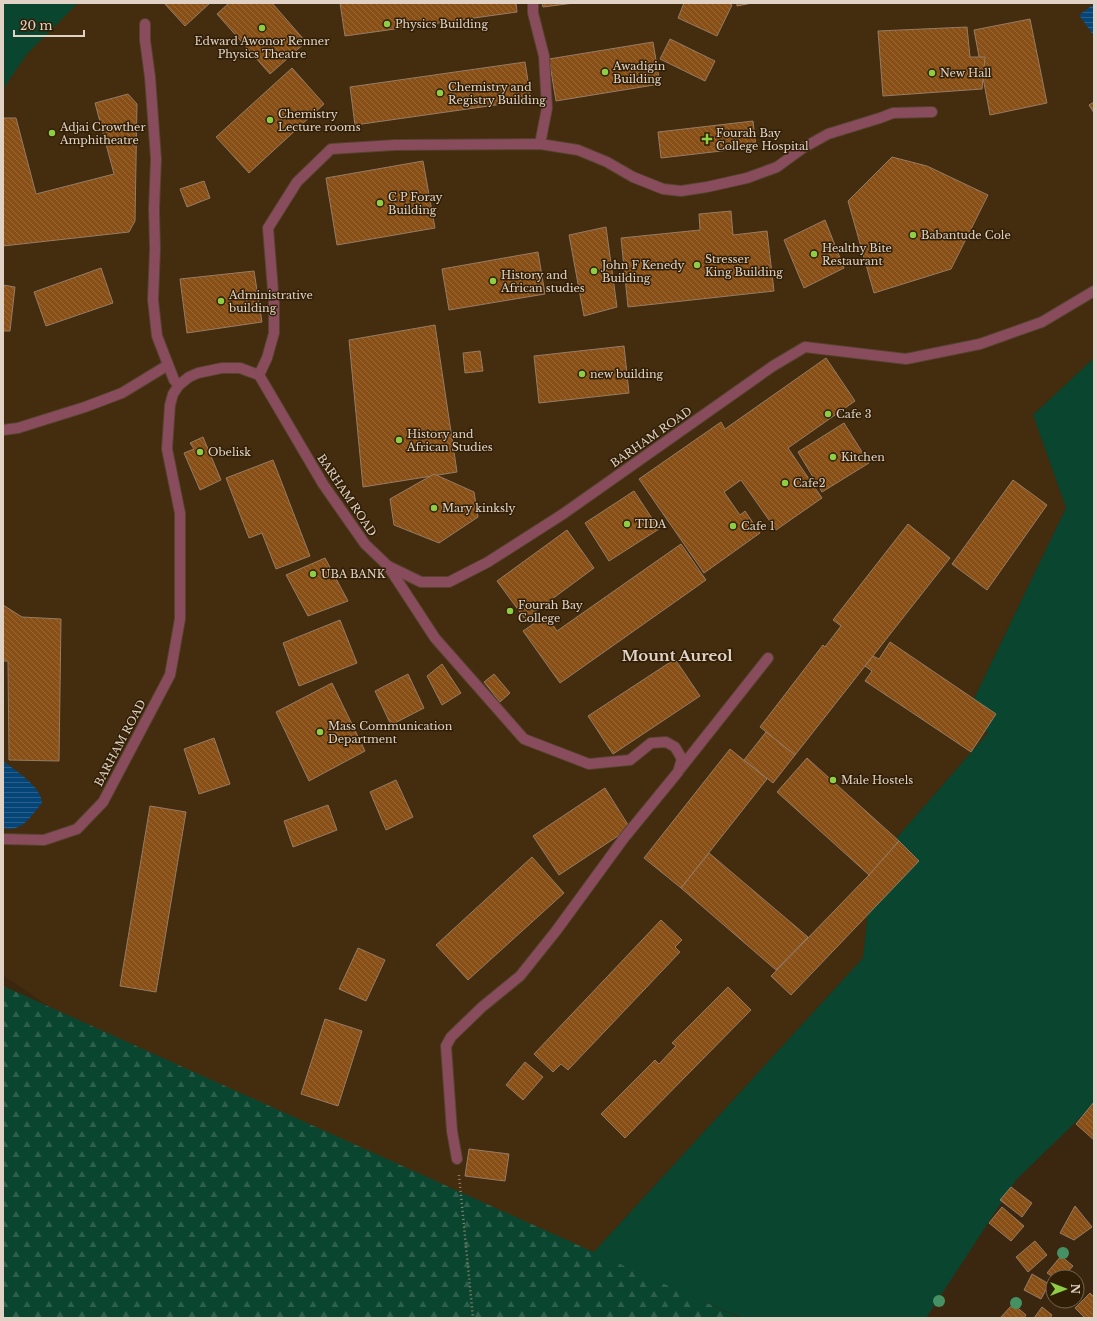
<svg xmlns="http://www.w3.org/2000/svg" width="1097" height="1321" font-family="'Libre Baskerville',serif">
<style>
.built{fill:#442c0e}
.green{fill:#0a462f}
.forest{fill:url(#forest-firs)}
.water{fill:url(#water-rules)}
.building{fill:url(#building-back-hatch);stroke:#967b65}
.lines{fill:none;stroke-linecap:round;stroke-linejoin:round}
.minor-casing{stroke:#55432d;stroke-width:12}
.path{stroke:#958573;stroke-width:2.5;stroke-dasharray:1 3;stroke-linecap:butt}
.minor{stroke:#894c5d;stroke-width:10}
.tree{fill:#459163}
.poi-dot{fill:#8dce45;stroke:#301e06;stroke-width:1.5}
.labels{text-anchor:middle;stroke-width:3;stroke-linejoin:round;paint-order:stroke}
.poi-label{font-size:11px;fill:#e0d3c6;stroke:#301e06;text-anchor:start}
.street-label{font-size:11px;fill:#e0d3c6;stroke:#301e06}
.district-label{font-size:15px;font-weight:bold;fill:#e0d3c6;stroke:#301e06}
</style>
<defs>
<pattern id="forest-firs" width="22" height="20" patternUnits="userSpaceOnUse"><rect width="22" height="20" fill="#0a462f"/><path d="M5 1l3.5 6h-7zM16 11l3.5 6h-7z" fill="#2d604c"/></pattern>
<pattern id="water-rules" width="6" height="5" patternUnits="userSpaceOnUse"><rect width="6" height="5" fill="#064577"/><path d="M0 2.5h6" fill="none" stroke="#2a5f89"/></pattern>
<pattern id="building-back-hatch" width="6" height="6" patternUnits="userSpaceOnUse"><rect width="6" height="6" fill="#885016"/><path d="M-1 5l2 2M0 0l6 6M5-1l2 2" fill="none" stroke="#986836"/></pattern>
</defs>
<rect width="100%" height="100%" fill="#3b2710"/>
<path class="built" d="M 78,3 L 1094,3 L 1094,358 L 1033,415 L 1066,508 L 967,713 L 988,733 L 873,865 L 863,958 L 592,1254 L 137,1067 L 3,975 L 3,89 L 27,54 Z"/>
<g class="green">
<path d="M 3,3 L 78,3 L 27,54 L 3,89 Z"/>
<path d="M 1094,358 L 1094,1104 L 1016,1180 L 926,1318 L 742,1318 L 592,1254 L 863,958 L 873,865 L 988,733 L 967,713 L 1066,508 L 1033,415 Z"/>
</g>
<path class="forest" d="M 3,986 L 740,1318 L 3,1318 Z"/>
<g class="water">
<path d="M 1094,4 L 1094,36 L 1079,15 Z"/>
<path d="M 3,761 C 15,770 42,787 42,803 C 31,816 22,833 3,828 Z"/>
</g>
<g class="building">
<path d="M 164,3 L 210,3 L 185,26 Z"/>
<path d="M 229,3 L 272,3 L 306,42 L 270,74 L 217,14 Z"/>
<path d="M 340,3 L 516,3 L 517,12 L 345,36 Z"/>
<path d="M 542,3 L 574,3 L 543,7 Z"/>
<path d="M 684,3 L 728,3 L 732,5 L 717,36 L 678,18 Z"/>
<path d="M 737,3 L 752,3 L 737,6 Z"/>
<path d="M 1030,19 L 1047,103 L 990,115 L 974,30 Z"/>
<path d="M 967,27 L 970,57 L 985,57 L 982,89 L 883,96 L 878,31 Z"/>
<path d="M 670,39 L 715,61 L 705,81 L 660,59 Z"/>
<path d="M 653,42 L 660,84 L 556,101 L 549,59 Z"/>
<path d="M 525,62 L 531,100 L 355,125 L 350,87 Z"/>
<path d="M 292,68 L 324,104 L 249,173 L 216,137 Z"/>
<path d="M 128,94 L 137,104 L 135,221 L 129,232 L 3,246 L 3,118 L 16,118 L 36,194 L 114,174 L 95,103 Z"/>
<path d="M 1094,102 L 1094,113 L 1089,105 Z"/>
<path d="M 753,121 L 756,147 L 661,158 L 658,132 Z"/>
<path d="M 892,157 L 927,166 L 988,195 L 951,269 L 874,293 L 848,201 Z"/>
<path d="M 423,161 L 435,228 L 337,245 L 326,178 Z"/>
<path d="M 204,181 L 210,198 L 187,207 L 180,189 Z"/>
<path d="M 731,211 L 733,235 L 767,231 L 774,291 L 628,307 L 621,238 L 700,230 L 699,214 Z"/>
<path d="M 825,220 L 844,268 L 804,288 L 784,240 Z"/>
<path d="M 606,227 L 617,307 L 584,316 L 569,235 Z"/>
<path d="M 538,252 L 545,294 L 449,310 L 442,269 Z"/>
<path d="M 101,268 L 113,303 L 46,326 L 34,292 Z"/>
<path d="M 254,271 L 262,322 L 187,333 L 180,279 Z"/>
<path d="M 3,285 L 15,287 L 10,331 L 3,331 Z"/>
<path d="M 435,325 L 457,472 L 363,487 L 349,340 Z"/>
<path d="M 624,346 L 629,393 L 539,403 L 534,356 Z"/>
<path d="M 480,351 L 483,371 L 465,373 L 463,353 Z"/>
<path d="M 826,358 L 855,401 L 788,448 L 822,498 L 776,530 L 741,480 L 724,492 L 740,515 L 745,511 L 760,533 L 704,573 L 639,479 L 721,422 L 725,429 Z"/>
<path d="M 844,423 L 869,463 L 822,492 L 798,452 Z"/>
<path d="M 203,437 L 221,480 L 200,490 L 184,453 L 194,449 L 190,443 Z"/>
<path d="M 273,460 L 310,556 L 276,569 L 262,533 L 249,538 L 226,478 Z"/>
<path d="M 434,474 L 474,492 L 478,517 L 439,543 L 394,525 L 390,499 Z"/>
<path d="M 1013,480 L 1047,505 L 987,590 L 952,564 Z"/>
<path d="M 634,491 L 659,529 L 609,561 L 585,523 Z"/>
<path d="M 908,524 L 950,558 L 795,755 L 760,727 L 823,645 L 825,647 L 841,626 L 833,620 Z"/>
<path d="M 567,530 L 594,568 L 525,619 L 497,581 Z"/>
<path d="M 681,544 L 706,580 L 560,683 L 523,631 L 546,615 L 557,631 Z"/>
<path d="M 325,558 L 348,601 L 308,616 L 286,575 Z"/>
<path d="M 3,605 L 22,617 L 61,619 L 59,761 L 9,760 L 8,661 L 3,661 Z"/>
<path d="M 340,620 L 357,663 L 299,686 L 283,643 Z"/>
<path d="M 890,642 L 996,714 L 971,752 L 865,681 L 872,671 L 865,666 L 873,656 L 879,659 Z"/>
<path d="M 675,659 L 700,696 L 613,754 L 588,716 Z"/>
<path d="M 442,664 L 461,693 L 442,705 L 427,676 Z"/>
<path d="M 408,674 L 424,708 L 391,725 L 375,691 Z"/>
<path d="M 494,674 L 510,693 L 500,702 L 484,682 Z"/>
<path d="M 332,683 L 365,751 L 309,781 L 276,712 Z"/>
<path d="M 766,732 L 795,755 L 773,783 L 744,760 Z"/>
<path d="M 214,738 L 230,784 L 199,794 L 184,749 Z"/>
<path d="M 730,749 L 767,779 L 681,888 L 644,858 Z"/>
<path d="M 807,758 L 899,841 L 869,875 L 777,792 Z"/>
<path d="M 396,780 L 413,817 L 386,830 L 370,792 Z"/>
<path d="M 605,788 L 630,828 L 559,875 L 533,836 Z"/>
<path d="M 328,805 L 337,830 L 293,847 L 284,821 Z"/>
<path d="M 150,806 L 186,812 L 156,992 L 120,986 Z"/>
<path d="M 899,841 L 919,861 L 791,995 L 771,976 L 869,875 Z"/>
<path d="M 709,853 L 808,937 L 776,970 L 681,888 Z"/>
<path d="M 532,857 L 564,893 L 468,980 L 436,945 Z"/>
<path d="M 661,920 L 682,940 L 675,947 L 680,952 L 568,1070 L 561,1064 L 553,1072 L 534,1054 Z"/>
<path d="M 358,948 L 385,960 L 366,1001 L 339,989 Z"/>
<path d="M 728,987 L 751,1010 L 625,1138 L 601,1114 L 655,1060 L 659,1064 L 676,1046 L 672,1043 Z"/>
<path d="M 325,1019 L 362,1031 L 338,1106 L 301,1094 Z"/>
<path d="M 525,1062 L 543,1077 L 523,1100 L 506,1085 Z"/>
<path d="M 1094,1102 L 1094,1140 L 1076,1124 Z"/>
<path d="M 469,1149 L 509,1154 L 505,1181 L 465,1176 Z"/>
<path d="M 1011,1187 L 1032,1203 L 1022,1217 L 1000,1200 Z"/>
<path d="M 1075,1206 L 1092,1227 L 1074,1240 L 1060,1233 Z"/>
<path d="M 1002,1207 L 1024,1226 L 1011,1241 L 989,1223 Z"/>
<path d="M 1035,1241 L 1047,1255 L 1028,1272 L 1016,1257 Z"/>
<path d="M 1061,1256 L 1073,1266 L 1063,1277 L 1053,1277 L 1047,1273 Z"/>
<path d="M 1032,1274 L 1049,1284 L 1041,1299 L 1024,1290 Z"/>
<path d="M 1090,1293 L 1094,1297 L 1094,1318 L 1085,1318 L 1075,1308 Z"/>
<path d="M 1013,1304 L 1026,1315 L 1024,1318 L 1000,1318 Z"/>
<path d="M 1042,1307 L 1052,1315 L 1050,1318 L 1034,1318 Z"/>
</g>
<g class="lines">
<g class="minor-casing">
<g id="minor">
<path d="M 533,3 L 533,13 L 544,56 L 547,108 L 540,144"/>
<path d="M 145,24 L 145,40 L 150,77 L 156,159 L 154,209 L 155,249 L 153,300 L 157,336 L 174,380 L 179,385"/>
<path d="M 259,375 L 267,358 L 274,333 L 274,303 L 268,228 L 297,182 L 331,149 L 395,145 L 540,144 L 578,150 L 607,162 L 633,177 L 663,189 L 681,191 L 707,187 L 747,178 L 777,167 L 803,148 L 828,134 L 880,118 L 893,113 L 932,112"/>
<path d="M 3,430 L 18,428 L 85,407 L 122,393 L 168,365"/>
<path d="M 388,566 L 435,638 L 524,739 L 589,764 L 630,760 L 651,743 L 666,742 L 675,747 L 682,759 L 678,772 L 624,838 L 556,931 L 520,976 L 482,1007 L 451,1037 L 446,1046 L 452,1131 L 457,1159"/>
<path d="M 680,769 L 768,658"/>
<path d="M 3,839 L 44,840 L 77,829 L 103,802 L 170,675 L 180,619 L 180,513 L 167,449 L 170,405 L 173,394 L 179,385 L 189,377 L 198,373 L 222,368 L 240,368 L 259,375 L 323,484 L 365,544 L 388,566 L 421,582 L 449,582 L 488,562 L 563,514 L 773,366 L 805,347 L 906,359 L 980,344 L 1042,322 L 1094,291"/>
</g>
</g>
<path class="path" d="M 459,1175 L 473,1318"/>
<use href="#minor" class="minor"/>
</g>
<g class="tree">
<circle cx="1063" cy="1253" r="6"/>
<circle cx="939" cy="1301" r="6"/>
<circle cx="1016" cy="1303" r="6"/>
</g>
<g class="poi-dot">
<circle cx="387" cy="24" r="4"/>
<circle cx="262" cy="28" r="4"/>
<circle cx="605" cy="72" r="4"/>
<circle cx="932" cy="73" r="4"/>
<circle cx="440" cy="93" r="4"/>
<circle cx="270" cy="120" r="4"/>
<circle cx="52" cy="133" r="4"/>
<path d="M705 133h4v4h4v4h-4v4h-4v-4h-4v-4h4z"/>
<circle cx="380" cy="203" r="4"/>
<circle cx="913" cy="235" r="4"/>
<circle cx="814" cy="254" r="4"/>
<circle cx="697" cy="265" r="4"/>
<circle cx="594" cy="271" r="4"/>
<circle cx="493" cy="281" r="4"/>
<circle cx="221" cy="301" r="4"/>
<circle cx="582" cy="374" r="4"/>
<circle cx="828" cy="414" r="4"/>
<circle cx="399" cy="440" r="4"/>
<circle cx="200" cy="452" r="4"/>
<circle cx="833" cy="457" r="4"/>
<circle cx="785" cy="483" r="4"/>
<circle cx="434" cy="508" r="4"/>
<circle cx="627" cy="524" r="4"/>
<circle cx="733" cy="526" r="4"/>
<circle cx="313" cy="574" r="4"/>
<circle cx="510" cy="611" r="4"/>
<circle cx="320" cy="732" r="4"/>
<circle cx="833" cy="780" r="4"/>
</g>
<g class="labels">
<g class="poi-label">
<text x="395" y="28">Physics Building</text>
<text x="262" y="45" text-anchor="middle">Edward Awonor Renner<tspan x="262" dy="13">Physics Theatre</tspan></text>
<text x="613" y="70">Awadigin<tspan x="613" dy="13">Building</tspan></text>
<text x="940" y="77">New Hall</text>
<text x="448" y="91">Chemistry and<tspan x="448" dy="13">Registry Building</tspan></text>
<text x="278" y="118">Chemistry<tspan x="278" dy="13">Lecture rooms</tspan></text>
<text x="60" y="131">Adjai Crowther<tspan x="60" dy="13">Amphitheatre</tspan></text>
<text x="716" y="137">Fourah Bay<tspan x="716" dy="13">College Hospital</tspan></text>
<text x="388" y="201">C P Foray<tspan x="388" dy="13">Building</tspan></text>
<text x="921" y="239">Babantude Cole</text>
<text x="822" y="252">Healthy Bite<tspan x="822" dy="13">Restaurant</tspan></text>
<text x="705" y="263">Stresser<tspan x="705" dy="13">King Building</tspan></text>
<text x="602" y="269">John F Kenedy<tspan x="602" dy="13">Building</tspan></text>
<text x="501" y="279">History and<tspan x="501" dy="13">African studies</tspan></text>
<text x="229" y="299">Administrative<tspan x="229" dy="13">building</tspan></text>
<text x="590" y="378">new building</text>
<text x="836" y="418">Cafe 3</text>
<text x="407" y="438">History and<tspan x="407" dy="13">African Studies</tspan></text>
<text x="208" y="456">Obelisk</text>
<text x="841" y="461">Kitchen</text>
<text x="793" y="487">Cafe2</text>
<text x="442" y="512">Mary kinksly</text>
<text x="635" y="528">TIDA</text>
<text x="741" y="530">Cafe 1</text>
<text x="321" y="578">UBA BANK</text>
<text x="518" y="609">Fourah Bay<tspan x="518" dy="13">College</tspan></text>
<text x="328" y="730">Mass Communication<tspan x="328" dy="13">Department</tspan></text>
<text x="841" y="784">Male Hostels</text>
</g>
<g class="street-label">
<text transform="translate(651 437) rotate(-35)" y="4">BARHAM ROAD</text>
<text transform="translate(347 495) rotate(56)" y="4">BARHAM ROAD</text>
<text transform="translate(120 743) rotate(-62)" y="4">BARHAM ROAD</text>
</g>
<g class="district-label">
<text x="677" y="661">Mount Aureol</text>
</g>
</g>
<rect width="1097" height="1321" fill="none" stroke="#e0d3c6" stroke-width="8"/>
<g transform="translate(1065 1289) rotate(90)"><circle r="19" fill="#301e06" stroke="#766653"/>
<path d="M0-3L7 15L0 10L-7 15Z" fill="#8dce45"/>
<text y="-6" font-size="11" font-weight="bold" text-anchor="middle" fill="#e0d3c6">N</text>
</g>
<path d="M14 30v6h70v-6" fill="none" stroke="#e0d3c6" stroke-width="2"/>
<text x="20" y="30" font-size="12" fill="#e0d3c6" stroke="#301e06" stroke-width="3" paint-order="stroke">20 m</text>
</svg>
